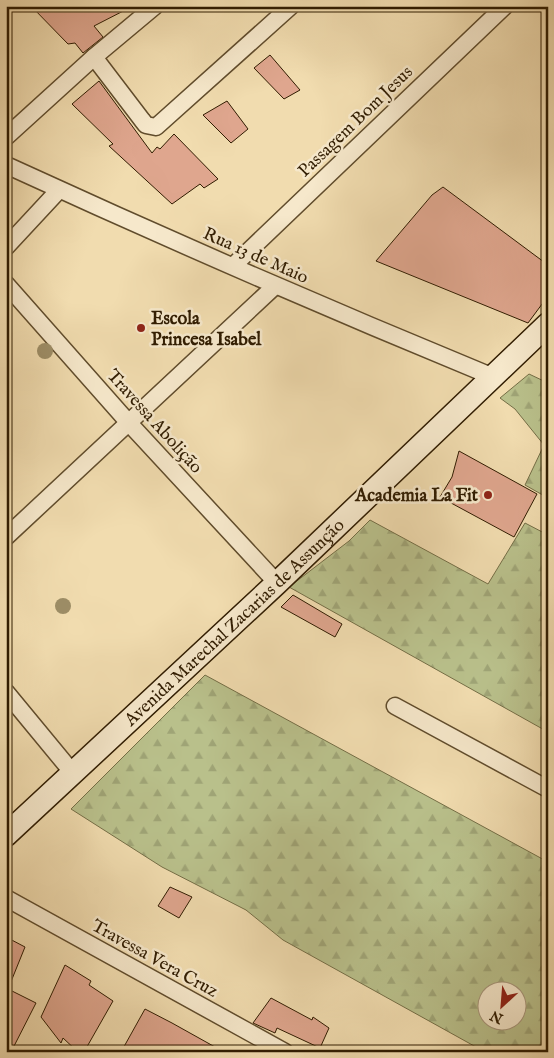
<svg xmlns="http://www.w3.org/2000/svg" width="554" height="1058" font-family="'IM FELL English',serif">
<style>
.forest{fill:url(#forest-firs);stroke:#746e46;fill-rule:evenodd}
.building{fill:#dfa68e;stroke:#301c01}
.lines{fill:none;stroke-linecap:round;stroke-linejoin:round}
.minor-casing{stroke:#604c2c;stroke-width:19}
.secondary-casing{stroke:#301c01;stroke-width:25}
.minor{stroke:#f6e8cb;stroke-width:16}
.secondary{stroke:#f6e8cb;stroke-width:22}
.tree{fill:#9d8d66}
.poi-dot{fill:#8f2418;stroke:#f6e8cb;stroke-width:2}
.labels{text-anchor:middle;stroke-width:5;stroke-linejoin:round;paint-order:stroke}
.street-label{font-size:18px;fill:#301c01;stroke:#f6e8cb}
.poi-label{font-size:18px;font-weight:bold;fill:#301c01;stroke:#f6e8cb;text-anchor:start}
</style>
<defs>
<pattern id="forest-firs" width="22" height="20" patternUnits="userSpaceOnUse" patternTransform="scale(1.25)"><rect width="22" height="20" fill="#b9c08b"/><path d="M5 1l3.5 6h-7zM16 11l3.5 6h-7z" fill="#9fa476"/></pattern>
</defs>
<rect width="100%" height="100%" fill="#f1dcaf"/>
<filter id="stains"><feTurbulence type="fractalNoise" baseFrequency=".004" numOctaves="4"/><feColorMatrix values="0 0 0 0 .2 0 0 0 0 .09 0 0 0 0 .02 0 0 0 .5 -.17"/></filter>
<radialGradient id="worn" r=".72"><stop offset=".6" stop-color="#630" stop-opacity="0"/><stop offset="1" stop-color="#630" stop-opacity=".3"/></radialGradient>
<g class="forest">
<path d="M 529,374 L 548,383 L 548,498 L 525,485 L 544,445 L 515,409 L 500,398 Z"/>
<path d="M 370,520 L 488,584 L 525,523 L 548,535 L 548,732 L 289,587 L 349,541 Z"/>
<path d="M 205,675 L 548,862 L 548,1052 L 485,1052 L 283,940 L 246,910 L 162,867 L 71,809 ZM 486,990 L 516,990 L 516,1020 L 486,1020 Z"/>
</g>
<g class="building">
<path d="M 31,6 L 133,6 L 94,26 L 103,37 L 83,53 L 75,43 L 68,44 Z"/>
<path d="M 270,55 L 300,90 L 284,99 L 254,68 Z"/>
<path d="M 99,81 L 152,153 L 157,147 L 160,149 L 174,134 L 218,179 L 204,188 L 200,184 L 172,204 L 109,146 L 113,144 L 72,104 Z"/>
<path d="M 227,101 L 248,129 L 231,143 L 203,115 Z"/>
<path d="M 443,187 L 548,265 L 548,296 L 528,323 L 376,261 L 432,195 Z"/>
<path d="M 459,451 L 537,494 L 514,537 L 440,497 L 452,477 Z"/>
<path d="M 293,595 L 342,624 L 335,637 L 281,607 Z"/>
<path d="M 170,887 L 192,897 L 179,918 L 158,906 Z"/>
<path d="M 6,937 L 25,947 L 8,989 L 36,1003 L 11,1052 L 6,1052 Z"/>
<path d="M 65,965 L 91,981 L 89,985 L 113,1001 L 84,1052 L 78,1052 L 63,1038 L 61,1043 L 41,1017 Z"/>
<path d="M 271,998 L 312,1020 L 313,1017 L 329,1028 L 320,1048 L 277,1028 L 275,1033 L 253,1023 Z"/>
<path d="M 145,1009 L 172,1023 L 224,1052 L 121,1052 Z"/>
</g>
<g class="lines">
<g class="minor-casing">
<g id="minor">
<path d="M 94,57 L 142,120 L 146,125 L 156,127 L 291,6"/>
<path d="M 6,137 L 94,57 L 155,6"/>
<path d="M 6,165 C 167,239 328,309 491,376"/>
<path d="M 6,247 L 59,190"/>
<path d="M 233,266 L 505,6"/>
<path d="M 6,284 L 128,422 L 277,583"/>
<path d="M 6,537 L 275,286"/>
<path d="M 6,692 L 72,772"/>
<path d="M 395,706 L 548,789"/>
<path d="M 6,898 L 285,1052"/>
</g>
</g>
<g class="secondary-casing">
<g id="secondary">
<path id="s1" d="M 6,835 L 277,583 L 548,324"/>
</g>
</g>
<use href="#minor" class="minor"/>
<use href="#secondary" class="secondary"/>
</g>
<g class="tree">
<circle cx="45" cy="351" r="8"/>
<circle cx="63" cy="606" r="8"/>
</g>
<g class="poi-dot">
<circle cx="141" cy="328" r="5"/>
<circle cx="488" cy="495" r="5"/>
</g>
<g class="labels">
<g class="street-label">
<text transform="translate(355 121) rotate(-44)" y="6">Passagem Bom Jesus</text>
<text transform="translate(256 255) rotate(24)" y="6">Rua 13 de Maio</text>
<text transform="translate(155 421) rotate(48)" y="6">Travessa Abolição</text>
<text dy="6" stroke="none"><textPath href="#s1" startOffset="312">Avenida Marechal Zacarias de Assunção</textPath></text>
<text transform="translate(155 958) rotate(29)" y="6">Travessa Vera Cruz</text>
</g>
<g class="poi-label">
<text x="151" y="324">Escola<tspan x="151" dy="21">Princesa Isabel</tspan></text>
<text x="478" y="501" text-anchor="end">Academia La Fit</text>
</g>
</g>
<rect width="554" height="1058" fill="none" stroke="#f1dcaf" stroke-width="25"/>
<rect x="8" y="8" width="539" height="1043" fill="none" stroke="#301c01" stroke-width="2.5"/>
<rect x="12" y="12" width="529" height="1033" fill="none" stroke="#301c01"/>
<g transform="translate(502 1006) rotate(206)"><circle r="24" fill="#f6e8cb" stroke="#a7967a"/>
<path d="M0-4L9 19L0 12L-9 19Z" fill="#8f2418"/>
<text y="-8" font-size="14" font-weight="bold" text-anchor="middle" fill="#301c01">N</text>
</g>
<rect width="100%" height="100%" filter="url(#stains)"/>
<rect width="100%" height="100%" fill="url(#worn)"/>
</svg>
